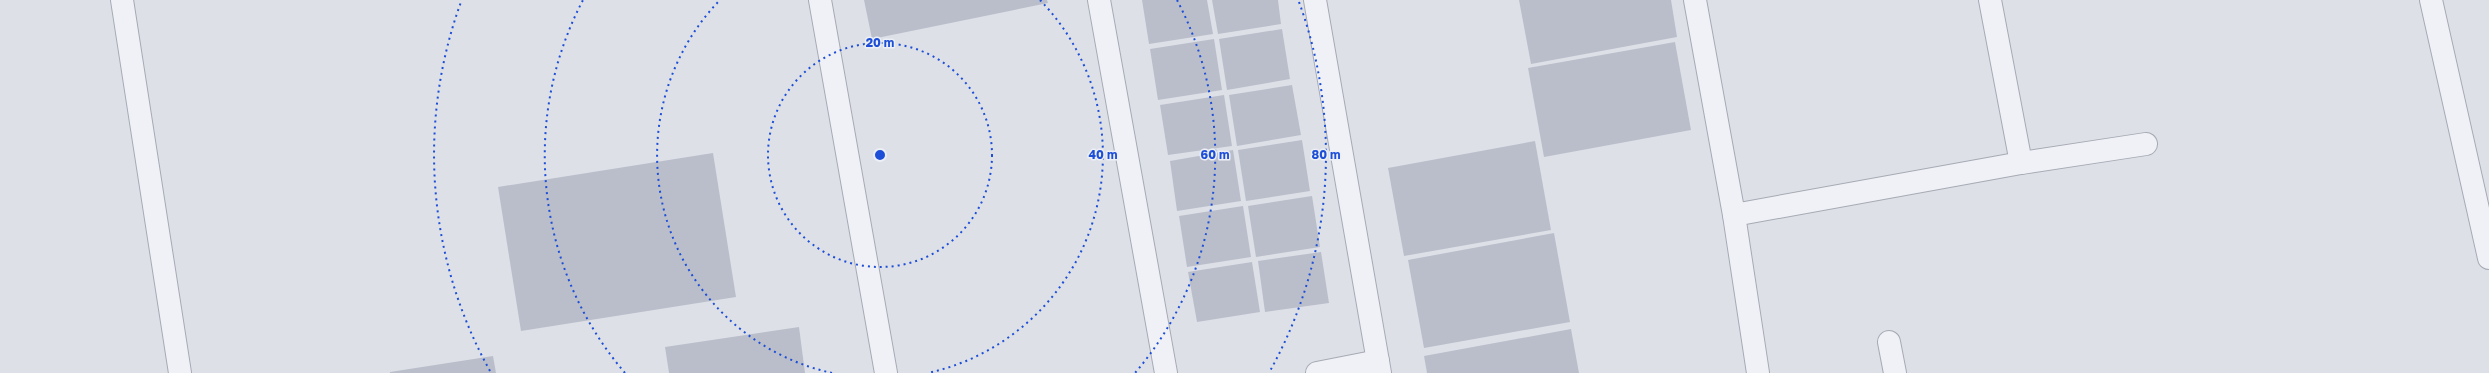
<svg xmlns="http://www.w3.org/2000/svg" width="2489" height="373" font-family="'Golos Text',sans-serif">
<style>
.building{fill:#babeca}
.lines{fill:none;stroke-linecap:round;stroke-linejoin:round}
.minor-casing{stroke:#a6aab4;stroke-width:24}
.minor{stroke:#f0f1f6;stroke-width:22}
.ring{fill:none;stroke:#1d4ed8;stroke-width:2;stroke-dasharray:2 4}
.centre{fill:#1d4ed8;stroke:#eceff5;stroke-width:2}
.ring-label{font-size:12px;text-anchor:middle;font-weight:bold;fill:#1d4ed8;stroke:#eceff5;stroke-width:3;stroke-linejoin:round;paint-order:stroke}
</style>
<rect width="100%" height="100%" fill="#dde0e7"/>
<g class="building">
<path d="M 864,0 L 1047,0 L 1048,3 L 872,39 Z"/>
<path d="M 1142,0 L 1207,0 L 1213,34 L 1149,44 Z"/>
<path d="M 1212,0 L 1278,0 L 1281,24 L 1218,34 Z"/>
<path d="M 1519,0 L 1671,0 L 1677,37 L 1531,64 Z"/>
<path d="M 1282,29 L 1290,79 L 1227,90 L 1219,39 Z"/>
<path d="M 1214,39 L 1222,90 L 1158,100 L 1150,49 Z"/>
<path d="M 1675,42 L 1691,130 L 1544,157 L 1528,68 Z"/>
<path d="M 1292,85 L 1301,135 L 1237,146 L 1229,95 Z"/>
<path d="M 1224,95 L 1232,146 L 1168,155 L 1160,105 Z"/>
<path d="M 1302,140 L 1310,191 L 1246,201 L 1238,150 Z"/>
<path d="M 1535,141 L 1551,230 L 1404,256 L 1388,168 Z"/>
<path d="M 1233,150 L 1241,201 L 1177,211 L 1170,161 Z"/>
<path d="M 713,153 L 736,297 L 521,331 L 498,187 Z"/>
<path d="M 1312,196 L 1320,247 L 1256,257 L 1248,206 Z"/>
<path d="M 1243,206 L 1251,257 L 1187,267 L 1179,216 Z"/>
<path d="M 1554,233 L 1570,322 L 1424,348 L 1408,260 Z"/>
<path d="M 1321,252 L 1329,303 L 1265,312 L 1258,261 Z"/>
<path d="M 1252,262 L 1260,312 L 1197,322 L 1188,272 Z"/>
<path d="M 799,327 L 805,373 L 669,373 L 665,347 Z"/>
<path d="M 1571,329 L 1579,373 L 1427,373 L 1424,356 Z"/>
<path d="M 493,356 L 496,373 L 390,373 L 390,372 Z"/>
</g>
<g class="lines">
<g class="minor-casing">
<g id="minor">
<path d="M 122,0 L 180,373"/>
<path d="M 820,0 L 886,373"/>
<path d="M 1099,0 L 1166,373"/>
<path d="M 1315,0 L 1380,373"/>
<path d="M 1695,0 L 1734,215 L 1758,373"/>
<path d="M 1990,0 L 2021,163"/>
<path d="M 2431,0 L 2489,258"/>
<path d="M 1734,215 L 2021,163 L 2146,144"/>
<path d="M 1889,342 L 1895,373"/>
<path d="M 1317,373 L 1378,361"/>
</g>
</g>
<use href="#minor" class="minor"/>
</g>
<g class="ring">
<circle cx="880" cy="155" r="112"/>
<path d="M832 373A223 223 0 0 1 720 0M1040 0A223 223 0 0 1 928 373"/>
<path d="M625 373A335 335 0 0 1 583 0M1177 0A335 335 0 0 1 1135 373"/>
<path d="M490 371A446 446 0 0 1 461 2M1299 2A446 446 0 0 1 1270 371"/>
</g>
<circle cx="880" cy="155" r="6" class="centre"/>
<g class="ring-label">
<text x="880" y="47">20 m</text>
<text x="1103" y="159">40 m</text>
<text x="1215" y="159">60 m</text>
<text x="1326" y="159">80 m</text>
</g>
</svg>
